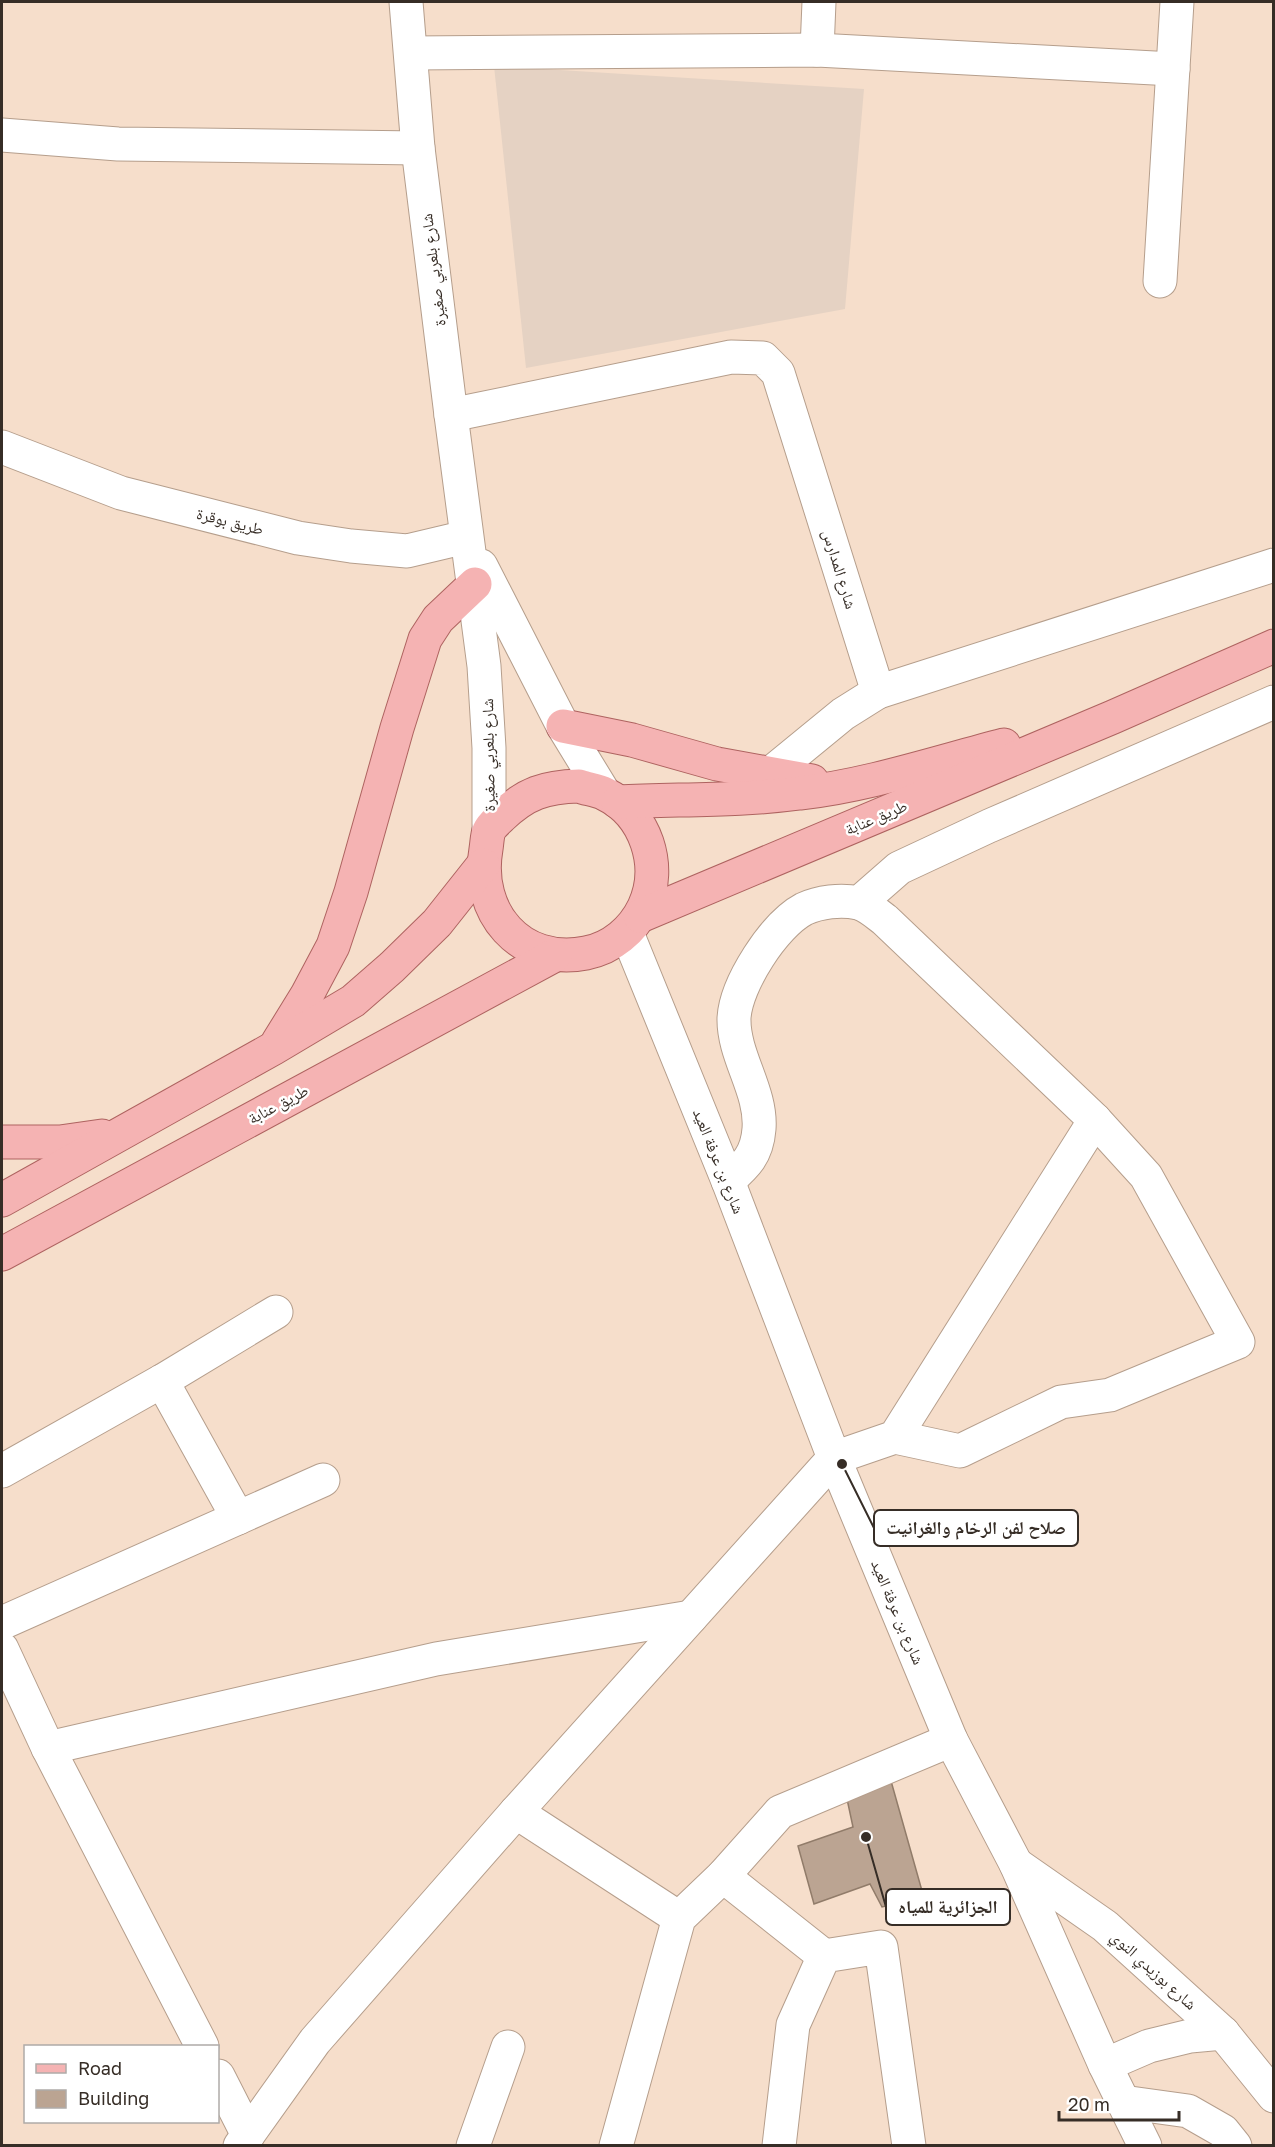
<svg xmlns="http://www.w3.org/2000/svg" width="1275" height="2147" font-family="'Golos Text','Noto Naskh Arabic',sans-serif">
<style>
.education{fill:#e5d2c3}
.building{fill:#bba492;stroke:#917c6a;stroke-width:1.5}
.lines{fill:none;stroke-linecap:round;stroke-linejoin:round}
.street-casing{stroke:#b59e8c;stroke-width:35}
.secondary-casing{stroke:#b59e8c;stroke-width:35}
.primary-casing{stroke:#ae6360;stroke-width:35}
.street{stroke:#fff;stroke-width:33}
.secondary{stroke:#fff;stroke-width:33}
.primary{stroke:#f5b3b3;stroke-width:33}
.labels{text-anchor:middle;stroke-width:5;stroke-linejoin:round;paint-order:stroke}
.street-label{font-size:16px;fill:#362d26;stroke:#fff}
.leader{fill:none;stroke:#362d26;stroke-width:2}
.callout-dot{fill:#362d26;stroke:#fff;stroke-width:2}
.callout{fill:#fff;stroke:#362d26;stroke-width:2}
.callout-label{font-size:18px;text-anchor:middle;font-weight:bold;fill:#362d26}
</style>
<rect width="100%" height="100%" fill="#f6decb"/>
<path class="education" d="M 494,66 L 864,89 L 845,309 L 526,368 Z"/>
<path class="building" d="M 891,1781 L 924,1898 L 882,1907 L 870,1884 L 814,1904 L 798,1846 L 853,1827 L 847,1799 Z"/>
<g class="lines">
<g class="street-casing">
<g id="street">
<path d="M 817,50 L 819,2"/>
<path d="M 411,53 L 817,50 L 1173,69"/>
<path d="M 2,135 L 118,144 L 418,148"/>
<path d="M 1160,281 L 1177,2"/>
<path d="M 451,415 L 731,357 L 763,358 L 778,373 L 878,692 L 1274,565"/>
<path d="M 2,447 L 121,493 L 298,538 L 351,546 L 407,551 L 466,537"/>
<path d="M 771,773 L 843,714 L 878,692"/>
<path d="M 859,903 L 899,868 L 989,826 L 1274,702"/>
<path d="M 728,1181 C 746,1165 757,1155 759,1129 C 762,1091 733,1056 734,1018 C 736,984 774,925 804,909 C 819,902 841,899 858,903 C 867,905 877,914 885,920 L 1095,1120 L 1146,1176 L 1238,1342 L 1110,1395 L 1061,1402 L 960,1451 L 895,1437"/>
<path d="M 162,1381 L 238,1518"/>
<path d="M 834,1458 L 895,1437 L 1095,1120"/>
<path d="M 2,1471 L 162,1381 L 276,1312"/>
<path d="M 2,1623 L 323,1480"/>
<path d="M 2,1649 L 48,1748 L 202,2046"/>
<path d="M 48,1748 L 436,1659 L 691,1617"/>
<path d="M 516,1812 L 679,1918"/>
<path d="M 723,1876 L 824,1956"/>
<path d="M 218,2076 L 248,2135"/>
<path d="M 473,2146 L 508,2047"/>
<path d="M 616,2146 L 679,1918 L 723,1876 L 780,1812 L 951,1740"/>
<path d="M 779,2146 L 793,2025 L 824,1956 L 881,1947 L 909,2146"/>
</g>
</g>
<g class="secondary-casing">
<g id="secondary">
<path d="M 406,2 L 418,148 L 451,415 L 484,666 L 489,748 L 489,830"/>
<path d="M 481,566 L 563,726 L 604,793"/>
<path d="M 627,933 L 728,1181 L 834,1458 L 951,1740 L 1016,1864 L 1105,2065 L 1145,2146"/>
<path d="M 1016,1864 L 1105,1926 L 1223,2033 L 1274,2096"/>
<path d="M 1105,2065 L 1149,2046 L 1190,2036 L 1223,2033"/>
<path d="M 1123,2102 L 1188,2111 L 1223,2131 L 1235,2146"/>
<path d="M 240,2146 L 315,2041 L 516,1812 L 834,1458"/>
</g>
</g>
<g class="primary-casing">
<g id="primary">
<path d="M 563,726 L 632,740 L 717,764 L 812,781"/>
<path d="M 579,786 C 587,789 597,790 605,794 C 646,814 663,866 644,907 C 633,930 612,948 586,953 C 520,966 475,912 486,849 C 487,843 487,836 489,831 C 491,826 497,821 501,817 C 526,793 545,787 579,786 Z"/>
<path d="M 618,802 C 679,799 740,801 800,793 C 866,786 938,762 1004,745"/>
<path d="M 640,916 L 1113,717 L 1274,646"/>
<path d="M 278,1042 L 307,995 L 333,946 L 351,892 L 397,728 L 425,639 L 438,619 L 475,584"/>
<path d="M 2,1142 L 60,1142 L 102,1136"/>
<path d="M 2,1200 L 274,1048 L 353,1001 L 392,967 L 437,923 L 483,865"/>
<path d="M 2,1254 L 555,955"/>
</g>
</g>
<use href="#street" class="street"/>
<use href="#secondary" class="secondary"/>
<use href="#primary" class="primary"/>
</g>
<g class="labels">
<g class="street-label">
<text transform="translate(433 270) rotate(-97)" y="6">شارع بلعربي صغيرة</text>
<text transform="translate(230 521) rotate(14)" y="6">طريق بوقرة</text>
<text transform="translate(840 569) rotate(73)" y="6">شارع المدارس</text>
<text transform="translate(488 755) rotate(-91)" y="6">شارع بلعربي صغيرة</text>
<text transform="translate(876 817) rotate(-23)" y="6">طريق عنابة</text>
<text transform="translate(278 1104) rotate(-28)" y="6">طريق عنابة</text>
<text transform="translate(719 1161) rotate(68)" y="6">شارع بن عرفة العيد</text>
<text transform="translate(898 1612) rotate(67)" y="6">شارع بن عرفة العيد</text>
<text transform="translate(1154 1970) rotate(42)" y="6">شارع بوزيدي النوي</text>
</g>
</g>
<path class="leader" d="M842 1464L874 1528M866 1837L886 1907"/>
<g class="callout-dot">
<circle cx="842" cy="1464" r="6"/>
<circle cx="866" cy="1837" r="6"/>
</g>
<g class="callout">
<rect x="874" y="1510" width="204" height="36" rx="6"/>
<rect x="886" y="1889" width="124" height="36" rx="6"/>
</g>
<g class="callout-label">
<text x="976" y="1534">صلاح لفن الرخام والغرانيت</text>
<text x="948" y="1913">الجزائرية للمياه</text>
</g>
<rect width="1275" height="2147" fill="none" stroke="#362d26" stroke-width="6"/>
<rect x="24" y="2045" width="195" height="78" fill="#ffffff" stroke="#afaba8" stroke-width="1.5"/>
<rect x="36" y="2064" width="30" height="9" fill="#f5b3b3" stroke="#afaba8" stroke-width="1.5"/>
<text x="78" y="2075" font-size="18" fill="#362d26">Road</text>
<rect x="36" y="2090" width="30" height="18" fill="#bba492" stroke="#afaba8" stroke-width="1.5"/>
<text x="78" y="2105" font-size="18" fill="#362d26">Building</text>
<path d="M1059 2111v9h120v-9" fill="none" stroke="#362d26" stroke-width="3"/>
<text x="1068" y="2111" font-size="18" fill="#362d26" stroke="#ffffff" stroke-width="4.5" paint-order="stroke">20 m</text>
</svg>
